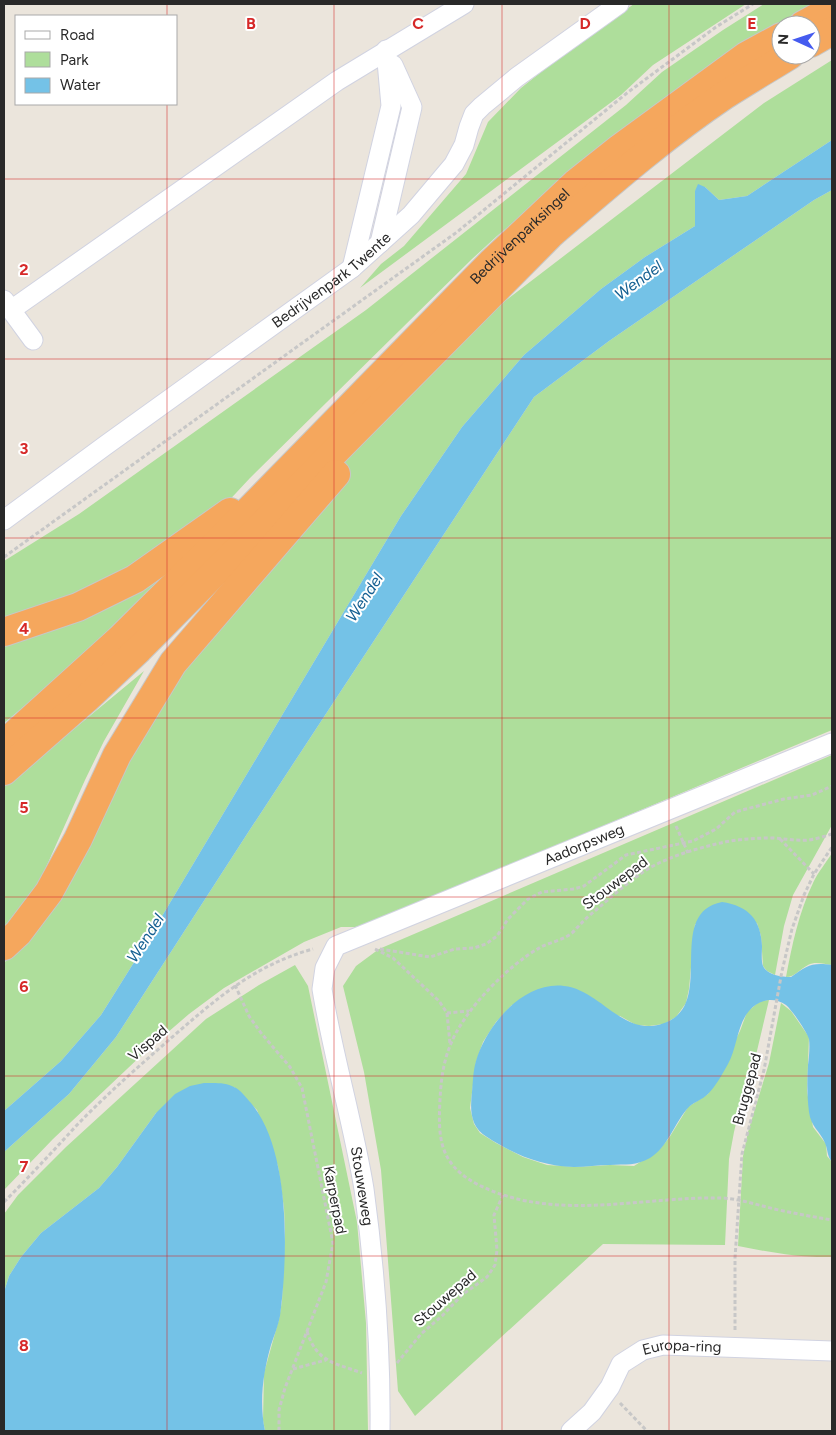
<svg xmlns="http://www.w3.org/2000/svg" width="836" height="1435" font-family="Figtree,sans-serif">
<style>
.green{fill:#aede9b}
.water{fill:#74c2e7}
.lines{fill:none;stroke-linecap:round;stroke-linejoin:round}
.minor-casing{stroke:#d1d3e1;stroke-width:21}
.highway-casing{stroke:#c7c7c7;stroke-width:30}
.path{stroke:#c7c7c7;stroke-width:3;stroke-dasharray:4 2.5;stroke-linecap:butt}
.minor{stroke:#fff;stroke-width:19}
.highway{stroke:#f5a75d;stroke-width:28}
.grid{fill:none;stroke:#d62828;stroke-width:1;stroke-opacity:0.55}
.labels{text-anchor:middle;stroke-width:4;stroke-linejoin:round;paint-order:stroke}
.street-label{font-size:15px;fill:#292929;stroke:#fff}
.water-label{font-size:16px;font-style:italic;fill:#156092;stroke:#fff}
.grid-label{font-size:16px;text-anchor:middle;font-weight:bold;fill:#d62828;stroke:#fff;stroke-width:4;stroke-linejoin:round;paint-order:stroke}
</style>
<rect width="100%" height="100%" fill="#ebe5dc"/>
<g class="green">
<path d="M 634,4 L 746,4 L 653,65 L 621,95 L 360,288 L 381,264 L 404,246 L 466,174 L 488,122 L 521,88 L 575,45 Z"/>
<path d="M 764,4 L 832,4 L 791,25 L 781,25 L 591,158 L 497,236 L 472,259 L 250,478 L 222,508 L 145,566 L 4,626 L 4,561 L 79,514 L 366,310 L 626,105 L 662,72 L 723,30 Z"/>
<path d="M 832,60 L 832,140 L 747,196 L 719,200 L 705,187 L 695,191 L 695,226 L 645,257 L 601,289 L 524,355 L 462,427 L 401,516 L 143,948 L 101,1015 L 61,1061 L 4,1111 L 4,963 L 25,941 L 106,790 L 233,596 L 359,445 L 467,330 L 764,103 Z"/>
<path d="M 832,190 L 832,730 L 395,913 L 356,927 L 341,927 L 304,942 L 224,988 L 189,1014 L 145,1052 L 53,1139 L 4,1190 L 4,1152 L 69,1094 L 116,1037 L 249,831 L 534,397 L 609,341 L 814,200 Z"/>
<path d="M 188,553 L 110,635 L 4,723 L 4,639 Z"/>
<path d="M 144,671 L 104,741 L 85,780 L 39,883 L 4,929 L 4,787 Z"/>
<path d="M 832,755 L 832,825 L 793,895 L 784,926 L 775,975 L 767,971 L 763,966 L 761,936 L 757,923 L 695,924 L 689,989 L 686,1003 L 676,1017 L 664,1024 L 649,1026 L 636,1025 L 620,1016 L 512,1005 L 496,1022 L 483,1042 L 476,1062 L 470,1108 L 474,1124 L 480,1133 L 496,1143 L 523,1157 L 547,1165 L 577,1167 L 610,1165 L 634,1166 L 659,1150 L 669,1138 L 688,1107 L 708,1094 L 740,1031 L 747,1012 L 760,1001 L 769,1000 L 756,1055 L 746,1081 L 734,1132 L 729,1159 L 725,1245 L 603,1244 L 415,1416 L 398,1391 L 381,1170 L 364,1072 L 343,986 L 356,966 L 379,949 Z"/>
<path d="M 832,853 L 832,965 C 824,964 815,961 808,965 C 800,969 795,977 786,977 C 792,945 799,912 813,883 C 818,872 826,863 832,853 Z"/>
<path d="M 295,965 L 308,986 L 357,1222 L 366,1323 L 368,1431 L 265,1431 L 263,1420 L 264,1373 L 279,1319 L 282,1301 L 285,1231 L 284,1208 L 278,1166 L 257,1110 L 234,1087 L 156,1113 L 117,1167 L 99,1188 L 41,1233 L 21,1257 L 9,1276 L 4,1292 L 4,1214 L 18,1195 L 66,1147 L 206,1019 L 259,985 Z"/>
<path d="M 781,1003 L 791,1011 L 809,1037 L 807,1091 L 813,1127 L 826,1144 L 827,1156 L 832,1162 L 832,1257 C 800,1258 769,1252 738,1246 L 743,1156 L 748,1132 L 769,1063 Z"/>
</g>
<g class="water">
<path d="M 832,140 L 832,190 L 814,200 L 609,341 L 534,397 L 249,831 L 116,1037 L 69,1094 L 4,1152 L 4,1111 L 61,1061 L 101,1015 L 143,948 L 401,516 L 462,427 L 524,355 L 601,289 L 645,257 L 695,226 L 695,191 L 698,184 L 705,187 L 719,200 L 747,196 Z"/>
<path d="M 722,902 C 749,906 761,920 762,946 C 762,952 761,961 763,966 C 767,975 782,977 791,977 C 807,966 811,962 832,965 L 832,1162 C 827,1156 828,1150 825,1143 C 820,1131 811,1127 809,1112 C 807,1096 807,1081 808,1065 C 809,1057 810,1047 809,1039 C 807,1032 792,1010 786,1005 C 773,996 758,1000 749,1011 C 737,1025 737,1048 728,1064 C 723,1073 716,1086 708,1094 C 702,1100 693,1102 687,1109 C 674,1124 668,1147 650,1158 C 636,1166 626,1164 610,1165 C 598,1165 586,1167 574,1167 C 541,1166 515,1155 487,1137 C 470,1127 470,1110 472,1092 C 473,1082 473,1071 476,1061 C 486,1026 523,981 564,986 C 603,990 626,1044 671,1020 C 713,997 666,913 722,902 Z"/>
<path d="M 204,1083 C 213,1083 226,1082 234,1087 C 241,1090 246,1098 251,1103 C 291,1151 288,1256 280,1316 C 278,1326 274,1336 271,1345 C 263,1373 259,1402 265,1431 L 4,1431 L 4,1292 L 9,1276 L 21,1257 L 41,1233 L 99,1188 L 117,1167 L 156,1113 L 175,1094 L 190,1086 Z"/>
</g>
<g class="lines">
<g class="minor-casing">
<g id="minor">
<path d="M 380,243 L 412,107 L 393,65"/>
<path d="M 352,268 L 391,106 L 386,50"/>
<path d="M 4,300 L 11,310 L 337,81 L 464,4"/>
<path d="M 11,310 L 33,340"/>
<path id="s1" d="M 4,520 L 106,445 L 352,268 L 411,215 L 454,164 L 464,145 L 469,127 L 474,114 L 482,106 L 517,77 L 619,4"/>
<path id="s2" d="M 380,1431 C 381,1350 375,1270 364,1189 C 353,1122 333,1056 322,989 L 325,968 L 336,946 L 832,743"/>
<path id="s3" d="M 571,1431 L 592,1412 L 610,1387 L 621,1364 L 643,1350 L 663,1345 L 832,1351"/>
</g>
</g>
<g class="highway-casing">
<g id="highway">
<path d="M 803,25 L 832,9"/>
<path d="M 811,43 L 832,31"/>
<path d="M 4,632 L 78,607 L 135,579 L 230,512"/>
<path id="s4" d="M 4,744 L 120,639 L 217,543 L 491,263 L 576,183 L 620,148 L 746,56 L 781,37"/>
<path d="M 4,771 L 86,699 L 139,649 L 552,233 C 608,185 664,136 725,95 C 747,81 769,68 790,55"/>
<path d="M 4,946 L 18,933 L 49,892 L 78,839 L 117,755 L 173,663 L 336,474"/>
</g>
</g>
<g class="path">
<path d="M 4,557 L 457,232 L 627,93 L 716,27 L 753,4"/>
<path d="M 676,826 L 688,853"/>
<path d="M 832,834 C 825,836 817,839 809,840 C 797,841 786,839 774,838 C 754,838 736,839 716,844 C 692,850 664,858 643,872 C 624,885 607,901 590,915 C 583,921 578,927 572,933 C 563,940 551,942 541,947 C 508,965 463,1011 450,1046 C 443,1063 441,1081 440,1099 C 438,1137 439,1163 475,1183 C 552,1224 640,1196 722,1198 C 742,1199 760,1206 779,1210 C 797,1214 815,1217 832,1220"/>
<path d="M 780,839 L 814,874"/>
<path d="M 375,949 L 393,958 L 439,1001 L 447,1013 L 469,1011"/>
<path d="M 380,949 L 430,957 L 455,949 L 474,948 L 486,944 L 497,936 L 508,919 L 528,899 L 542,892 L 574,889 L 584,886 L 626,855 L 693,841 L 716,829 L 735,812 L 784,799 L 812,795 L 832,786"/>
<path d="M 235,985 L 249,1016 L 261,1033 L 290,1067 L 302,1088 L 333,1243 L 326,1282 L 285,1388 L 279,1410 L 279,1431"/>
<path d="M 447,1013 L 450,1044"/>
<path d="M 4,1202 C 29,1177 53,1151 77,1125 C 106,1095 138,1067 170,1039 C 215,1000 254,965 313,949"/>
<path d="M 735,1330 L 735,1258 L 742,1154 L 764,1070 L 782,971 L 792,929 L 804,895 L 814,874 L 832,847"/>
<path d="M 307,1331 C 316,1362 335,1363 362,1373"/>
<path d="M 397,1363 L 421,1334 L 442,1316 L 462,1295 L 487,1277 L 495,1265 L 497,1250 L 494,1215 L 503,1195"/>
<path d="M 293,1369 L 326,1360"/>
<path d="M 620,1403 L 647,1431"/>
</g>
<use href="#minor" class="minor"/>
<use href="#highway" class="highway"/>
</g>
<path class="grid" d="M 167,4 L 167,16M 334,4 L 334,1431M 502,4 L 502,1431M 669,4 L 669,1431M 167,104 L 167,1431M 4,179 L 832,179M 4,359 L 832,359M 4,538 L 832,538M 4,718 L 832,718M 4,897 L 832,897M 4,1076 L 832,1076M 4,1256 L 832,1256"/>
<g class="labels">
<g class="street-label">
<text dy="5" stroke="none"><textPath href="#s4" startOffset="724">Bedrijvenparksingel</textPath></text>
<text dy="5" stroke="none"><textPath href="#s1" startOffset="406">Bedrijvenpark Twente</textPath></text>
<text dy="5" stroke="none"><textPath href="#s2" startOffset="761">Aadorpsweg</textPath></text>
<text transform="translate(615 883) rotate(-37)" y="5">Stouwepad</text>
<text transform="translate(148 1043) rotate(-41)" y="5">Vispad</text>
<text transform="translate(747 1089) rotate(-75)" y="5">Bruggepad</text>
<text transform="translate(362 1186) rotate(81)" y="5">Stouweweg</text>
<text transform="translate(335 1200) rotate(79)" y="5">Karperpad</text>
<text transform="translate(445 1298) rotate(-41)" y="5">Stouwepad</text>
<text dy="5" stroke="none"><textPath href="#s3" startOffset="150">Europa-ring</textPath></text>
</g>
<g class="water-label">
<text transform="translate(638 280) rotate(-36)" y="6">Wendel</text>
<text transform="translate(364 597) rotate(-57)" y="6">Wendel</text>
<text transform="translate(145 938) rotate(-57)" y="6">Wendel</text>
</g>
</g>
<g class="grid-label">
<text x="251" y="29">B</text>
<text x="418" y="29">C</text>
<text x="585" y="29">D</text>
<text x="752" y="29">E</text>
<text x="24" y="275">2</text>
<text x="24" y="454">3</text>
<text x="24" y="634">4</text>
<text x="24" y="813">5</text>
<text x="24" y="992">6</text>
<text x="24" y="1172">7</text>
<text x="24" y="1351">8</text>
</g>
<rect width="836" height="1435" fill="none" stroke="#292929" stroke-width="10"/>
<rect x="15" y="15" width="162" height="90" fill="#ffffff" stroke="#a9a9a9"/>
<rect x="25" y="31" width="25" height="8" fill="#ffffff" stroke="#a9a9a9"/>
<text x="60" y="40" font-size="15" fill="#292929">Road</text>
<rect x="25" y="52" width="25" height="15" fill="#aede9b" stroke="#a9a9a9"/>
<text x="60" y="65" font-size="15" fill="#292929">Park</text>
<rect x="25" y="78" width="25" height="15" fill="#74c2e7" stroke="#a9a9a9"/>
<text x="60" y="90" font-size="15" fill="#292929">Water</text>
<g transform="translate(796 40) rotate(273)"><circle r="24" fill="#ffffff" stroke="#a9a9a9"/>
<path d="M0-4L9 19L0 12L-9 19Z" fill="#455bef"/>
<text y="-8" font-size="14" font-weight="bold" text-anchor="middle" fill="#292929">N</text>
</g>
</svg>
